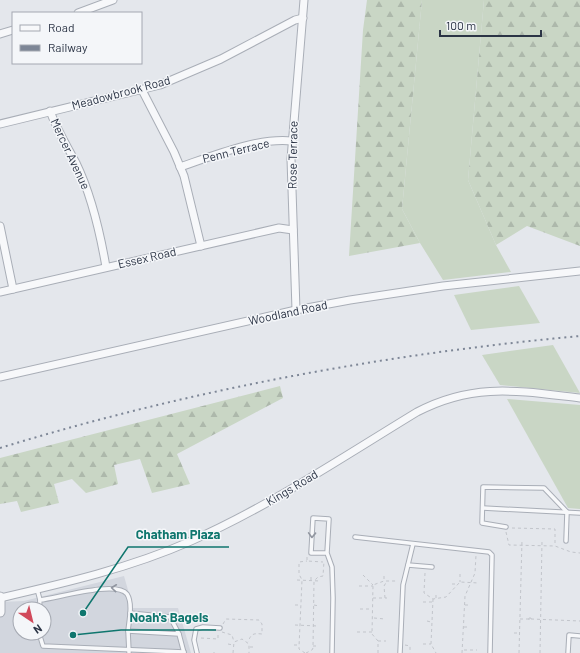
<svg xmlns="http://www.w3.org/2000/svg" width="580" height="653" font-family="Barlow,sans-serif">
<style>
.built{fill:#d2d6de;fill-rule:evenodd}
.grass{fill:#c9d6c5}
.forest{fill:url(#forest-firs)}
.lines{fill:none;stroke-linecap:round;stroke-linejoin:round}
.service-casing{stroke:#a9aeb7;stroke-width:5.5}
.minor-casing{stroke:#a9aeb7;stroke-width:9}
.tertiary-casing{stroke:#a9aeb7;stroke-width:11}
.path{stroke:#c2c5cb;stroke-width:1;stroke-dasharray:3 3;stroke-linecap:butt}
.service{stroke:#f7f8fa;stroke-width:3.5}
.minor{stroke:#f7f8fa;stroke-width:7}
.tertiary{stroke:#f7f8fa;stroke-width:9}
.rail{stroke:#7d8696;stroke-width:2;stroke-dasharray:2 4;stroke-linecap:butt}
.oneway{stroke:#9196a0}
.labels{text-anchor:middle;stroke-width:3;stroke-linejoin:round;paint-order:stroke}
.street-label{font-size:12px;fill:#2b3445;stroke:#f4f6f9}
.leader{fill:none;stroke:#0f766e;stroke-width:1.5}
.callout-dot{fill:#0f766e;stroke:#f4f6f9;stroke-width:1.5}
.callout-label{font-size:13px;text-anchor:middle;font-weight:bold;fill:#0f766e;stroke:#f4f6f9;stroke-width:3;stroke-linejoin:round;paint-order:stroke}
</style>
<defs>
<pattern id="forest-firs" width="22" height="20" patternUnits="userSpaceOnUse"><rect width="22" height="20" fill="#c9d6c5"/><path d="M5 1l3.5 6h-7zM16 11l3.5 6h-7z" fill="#adb8ab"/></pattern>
</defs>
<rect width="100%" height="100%" fill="#e4e7ec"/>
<path class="built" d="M 124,576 L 133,608 L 178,608 L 191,653 L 0,653 L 0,602 L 24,601 ZM 20,609 L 44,609 L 44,633 L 20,633 Z"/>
<g class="grass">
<path d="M 422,0 L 484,0 L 468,180 L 496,245 L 511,272 L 443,280 L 420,243 L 402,209 Z"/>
<path d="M 519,286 L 540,323 L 471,330 L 454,295 Z"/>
<path d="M 553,345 L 580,393 L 500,385 L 482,355 Z"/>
<path d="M 507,399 L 580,405 L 580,509 L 568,508 Z"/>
</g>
<g class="forest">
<path d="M 367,0 L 422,0 L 402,209 L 420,243 L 349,256 L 363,30 Z"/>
<path d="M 484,0 L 580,0 L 580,246 L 527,226 L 496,245 L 468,180 Z"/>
<path d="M 280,386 L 283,398 L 177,454 L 190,484 L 152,493 L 140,459 L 114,465 L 118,484 L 86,493 L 72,479 L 54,484 L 59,503 L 21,512 L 17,501 L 0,504 L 0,458 Z"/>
</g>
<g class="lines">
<g class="service-casing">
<g id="service">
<path d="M 483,508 L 580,513"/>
<path d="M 506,527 L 482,523 L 483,487 L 544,488 L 567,512 L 566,541"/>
<path d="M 355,537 L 489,552 L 492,555 L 490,653"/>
<path d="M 327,553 L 311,553 L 313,518 L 329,519 L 327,553 L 332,567 L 333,598 L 332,653"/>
<path d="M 408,565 L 432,567"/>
<path d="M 37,589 L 40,600"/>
<path d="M 39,609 L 40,600 C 58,598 116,580 127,594 C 133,603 129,621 128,631 L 179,634 L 184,653"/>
<path d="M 130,613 L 170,617 L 179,634"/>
<path d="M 128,631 L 129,652"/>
<path d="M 39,633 L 43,646 L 184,652"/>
<path d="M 197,653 L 194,640 L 196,629 L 203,627 L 220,628"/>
<path d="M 400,653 L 403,585 L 413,544"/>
<path d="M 568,653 L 569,635 L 580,636"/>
</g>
</g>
<g class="minor-casing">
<g id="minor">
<path d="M 78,13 L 113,0"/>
<path d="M 0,34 L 13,30"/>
<path d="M 142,90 L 174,152 L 184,176 L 201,246"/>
<path d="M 50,111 C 57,130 67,146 76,163 C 92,196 100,232 106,267"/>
<path d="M 0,124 L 160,85 L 221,59 L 295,20 L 303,18"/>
<path d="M 180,167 C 212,156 259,137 292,141"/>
<path d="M 0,226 L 13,289"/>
<path d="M 0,292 L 279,228 L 293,230"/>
<path d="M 296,310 L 291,159 L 304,0"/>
<path d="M 0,377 L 296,310 L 350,300 L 443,286 L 580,271"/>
<path d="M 0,598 C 65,583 130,568 191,541 C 270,506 343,457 417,412 C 474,382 519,391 580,398"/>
</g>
</g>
<g class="tertiary-casing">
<path id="tertiary" d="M 0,597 L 0,612"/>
</g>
<g class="path">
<path d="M 512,528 L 555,529 L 555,546"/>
<path d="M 506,532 L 509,545 L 555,546 L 571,552 L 580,553"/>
<path d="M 307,557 L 307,561 L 323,562"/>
<path d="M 425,573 L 424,593 L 433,599 L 446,597 L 460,582 L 479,583"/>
<path d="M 460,574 L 460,582"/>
<path d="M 363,575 L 373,585"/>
<path d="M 384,576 L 384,581"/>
<path d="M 297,580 L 320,581"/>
<path d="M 311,580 L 311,574"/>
<path d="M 452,584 L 458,584"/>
<path d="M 359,586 L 373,586"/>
<path d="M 373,598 L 387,598"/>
<path d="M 385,598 L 384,586 L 387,581"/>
<path d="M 436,598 L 436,593"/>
<path d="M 433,599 L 431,644 L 436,653"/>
<path d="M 423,602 L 432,602"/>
<path d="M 295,605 L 300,605"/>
<path d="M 314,605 L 319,606"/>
<path d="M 465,605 L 470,605"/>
<path d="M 360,609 L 372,609"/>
<path d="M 374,618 L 385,619"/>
<rect x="529" y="618" width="2" height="2"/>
<path d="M 520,619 L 529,619"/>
<path d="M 531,619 L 580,621"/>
<path d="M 427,621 L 431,622"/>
<path d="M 223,624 L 226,619 L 259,620 L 262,624 L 262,634 C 253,633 251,634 248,642"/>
<path d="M 295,625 L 318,626"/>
<path d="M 464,627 L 470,627"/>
<path d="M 222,632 L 232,635 L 234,642"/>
<path d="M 357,632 L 372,632"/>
<path d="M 514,633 L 519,633"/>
<path d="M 201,638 L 218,639 L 218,633"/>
<path d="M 378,641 L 386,641"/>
<path d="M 228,644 L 233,645"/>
<path d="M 423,644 L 431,644"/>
<path d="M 294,645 L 298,645"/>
<path d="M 405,645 L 410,646 L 410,653"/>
<path d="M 313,646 L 318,646"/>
<path d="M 250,647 L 255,647"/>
<path d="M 464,650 L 477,650"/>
<path d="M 214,653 L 214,652"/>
<path d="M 233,653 L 234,642 L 242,639 L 249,644 L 249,653"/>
<path d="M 305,653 L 299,649 L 299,647 L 302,580 L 299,574 L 299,562 L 307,561"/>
<path d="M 306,653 L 312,650 L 313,648 L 314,581 L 318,577 L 323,576 L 324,561"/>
<path d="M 378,653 L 378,641 L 372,634 L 373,585 L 384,581 L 398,581"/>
<path d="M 462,653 L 465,596 L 475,573 L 476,555"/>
<path d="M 519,653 L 522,540"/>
<path d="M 540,653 L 542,541"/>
</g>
<use href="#service" class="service"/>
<use href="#minor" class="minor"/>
<use href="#tertiary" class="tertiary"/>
<path class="rail" d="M 0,448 C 189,390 384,354 580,336"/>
</g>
<defs><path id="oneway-chevron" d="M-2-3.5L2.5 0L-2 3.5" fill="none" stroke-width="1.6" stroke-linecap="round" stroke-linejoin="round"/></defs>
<g class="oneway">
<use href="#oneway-chevron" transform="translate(312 535) rotate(92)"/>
<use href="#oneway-chevron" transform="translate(114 588) rotate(-174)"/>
</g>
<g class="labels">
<g class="street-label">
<text transform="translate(121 93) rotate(-15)" y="4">Meadowbrook Road</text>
<text transform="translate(236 151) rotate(-14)" y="4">Penn Terrace</text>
<text transform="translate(70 154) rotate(65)" y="4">Mercer Avenue</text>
<text transform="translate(293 155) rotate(-89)" y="4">Rose Terrace</text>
<text transform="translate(147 258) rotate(-13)" y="4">Essex Road</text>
<text transform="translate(288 313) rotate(-12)" y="4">Woodland Road</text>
<text transform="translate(292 488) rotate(-31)" y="4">Kings Road</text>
</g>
</g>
<path class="leader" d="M83 613L128 547H229M73 635L121 630H216"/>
<g class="callout-dot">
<circle cx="83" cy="613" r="4"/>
<circle cx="73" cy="635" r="4"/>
</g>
<g class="callout-label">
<text x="178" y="539">Chatham Plaza</text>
<text x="169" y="622">Noah's Bagels</text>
</g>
<rect x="12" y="12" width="130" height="52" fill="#f4f6f9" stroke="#a4a8b1"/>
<rect x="20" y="25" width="20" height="6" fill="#f7f8fa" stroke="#a4a8b1"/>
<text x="48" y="32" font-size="12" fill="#2b3445">Road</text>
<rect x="20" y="45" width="20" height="6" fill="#7d8696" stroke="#a4a8b1"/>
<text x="48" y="52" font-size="12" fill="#2b3445">Railway</text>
<g transform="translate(32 621) rotate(145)"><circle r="19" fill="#f4f6f9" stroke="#a4a8b1"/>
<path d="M0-3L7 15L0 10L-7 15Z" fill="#d1495b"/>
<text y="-6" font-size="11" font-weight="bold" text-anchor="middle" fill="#2b3445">N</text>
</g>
<path d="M440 30v6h101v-6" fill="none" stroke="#2b3445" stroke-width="2"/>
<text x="446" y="30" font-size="12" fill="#2b3445" stroke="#f4f6f9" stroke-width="3" paint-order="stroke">100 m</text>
</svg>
